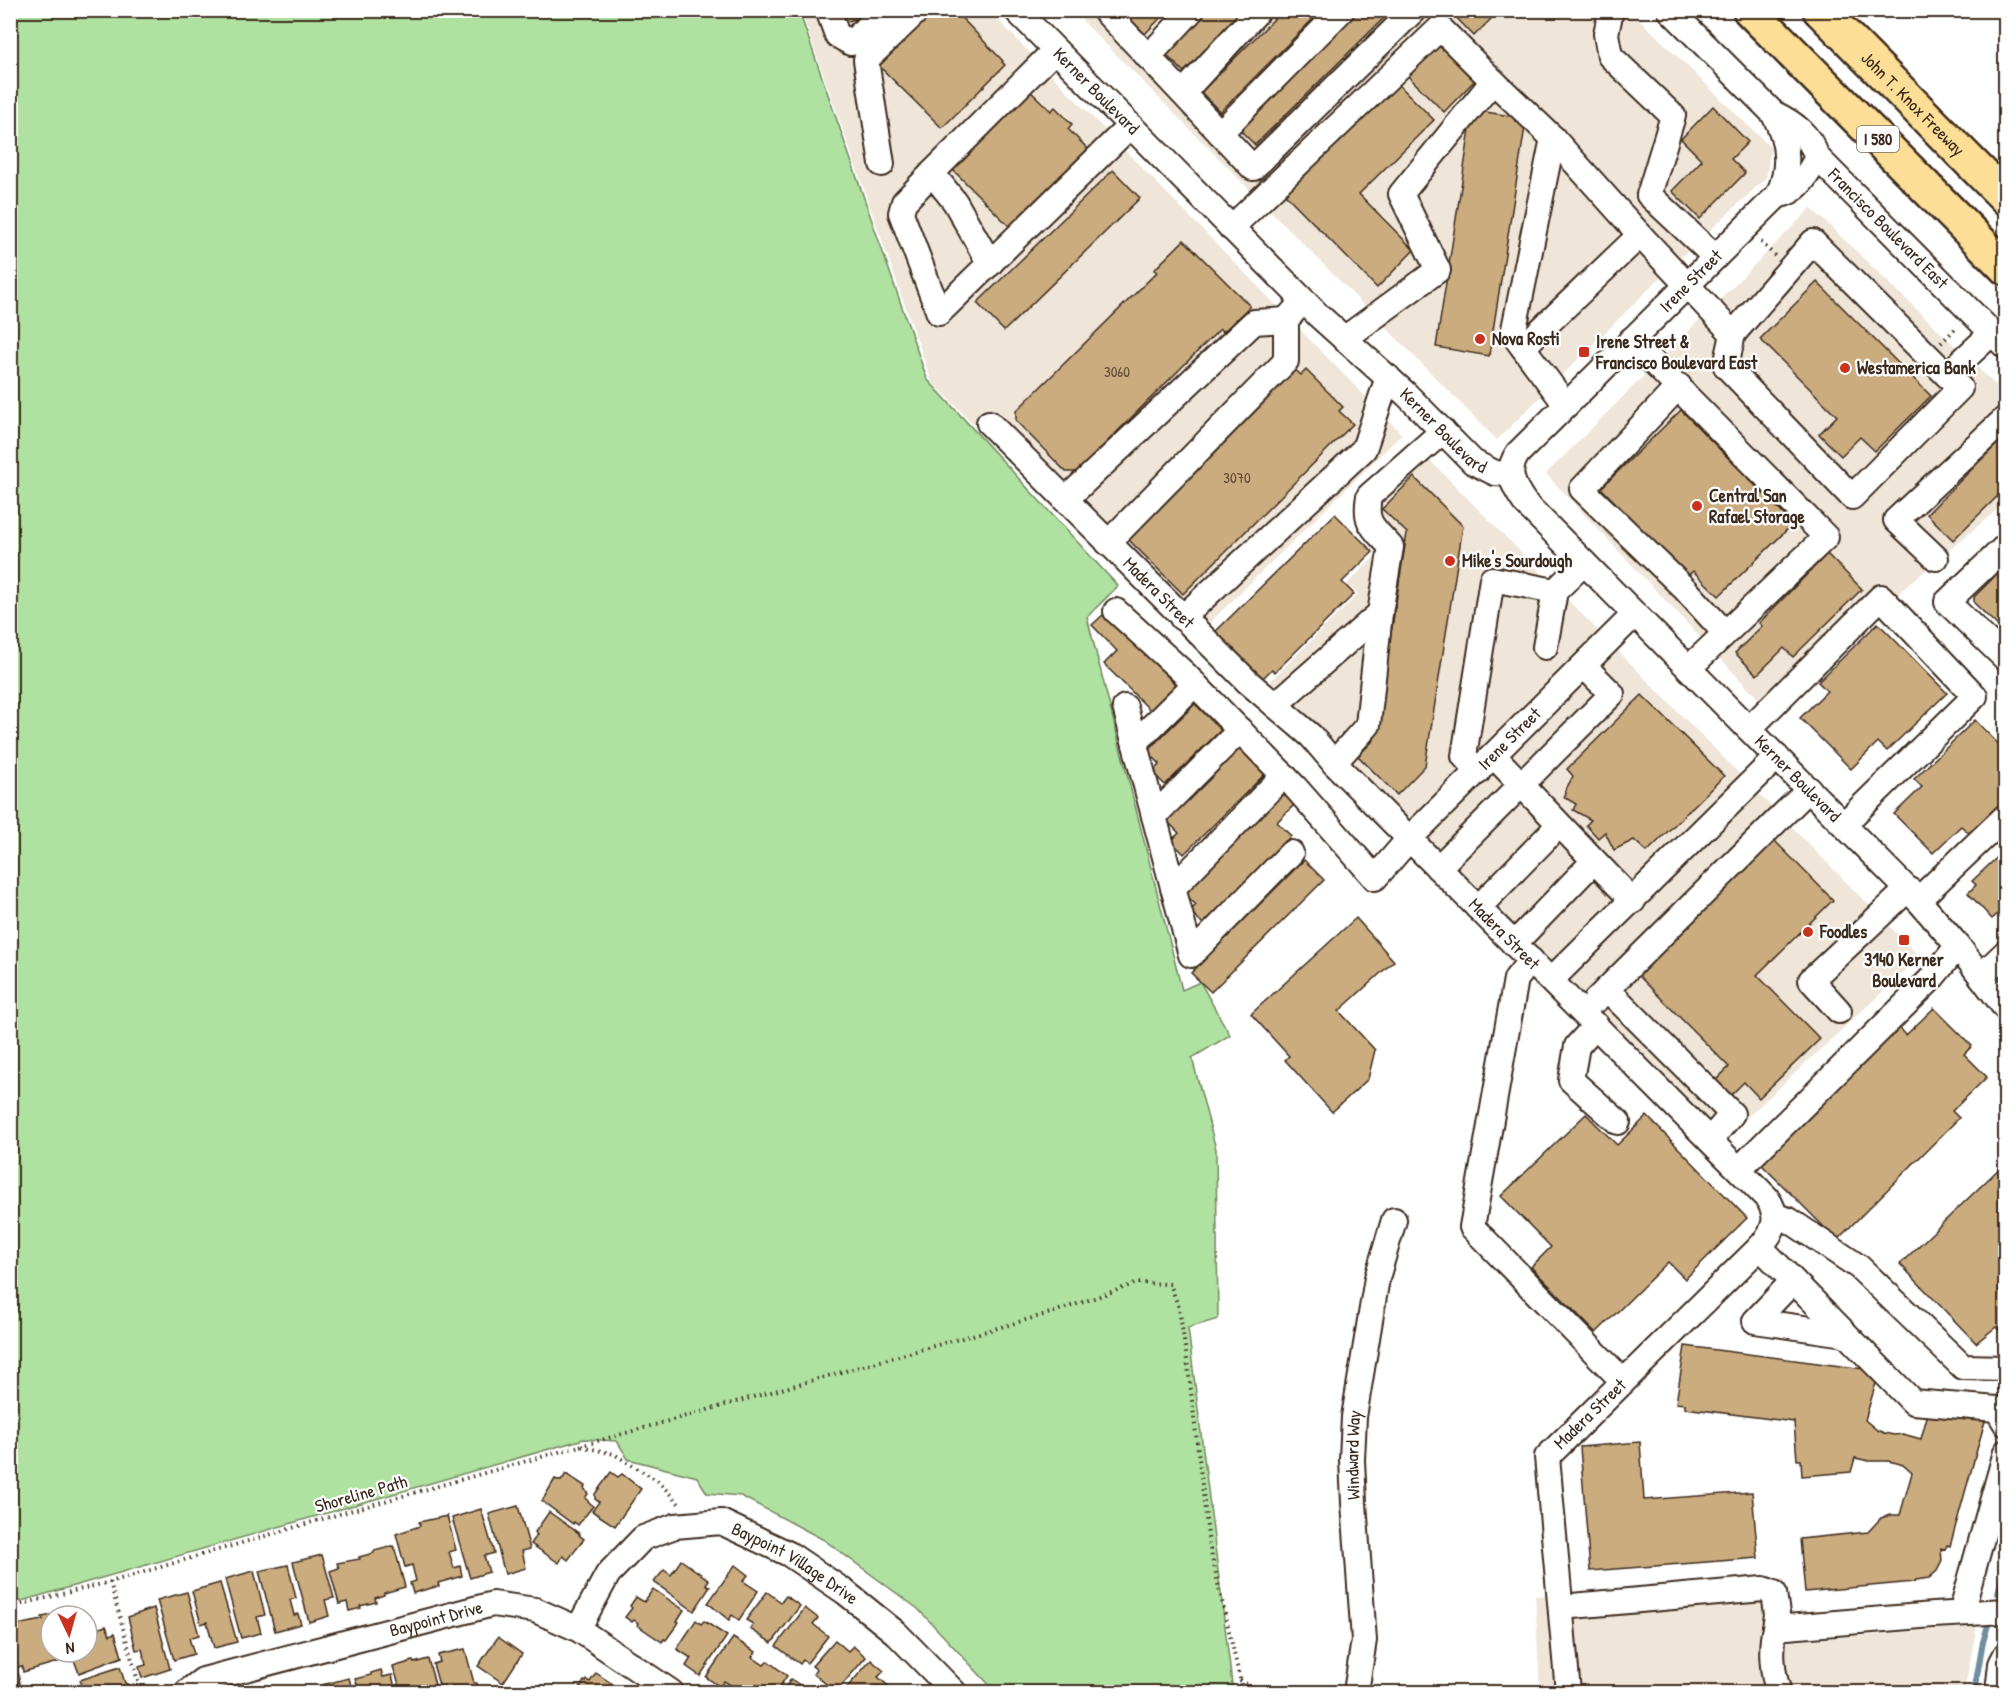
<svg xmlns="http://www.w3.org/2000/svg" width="2016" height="1703" font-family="'Patrick Hand',sans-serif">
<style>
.built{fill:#efe6d9}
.green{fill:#afe1a1;stroke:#758660;stroke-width:1.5}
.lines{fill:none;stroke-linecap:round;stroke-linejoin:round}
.stream{stroke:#708e9e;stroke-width:6}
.building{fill:#cbac7f;stroke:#3b2a1e;stroke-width:1.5}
.minor-casing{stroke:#3b2a1e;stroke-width:28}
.highway-casing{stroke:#3b2a1e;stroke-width:38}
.path{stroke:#3b2a1e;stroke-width:4;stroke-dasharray:1.5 4.5;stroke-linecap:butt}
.minor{stroke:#fff;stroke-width:24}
.highway{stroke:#fdde96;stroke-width:33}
.poi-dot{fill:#c8321e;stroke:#fff;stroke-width:2}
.labels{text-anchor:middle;stroke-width:4.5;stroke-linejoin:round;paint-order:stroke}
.number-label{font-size:15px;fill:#5f4a36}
.shield{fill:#fff;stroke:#766a62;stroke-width:1.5}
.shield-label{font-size:16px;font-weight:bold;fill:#3b2a1e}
.street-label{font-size:18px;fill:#3b2a1e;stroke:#fff}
.poi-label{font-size:18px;font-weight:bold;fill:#3b2a1e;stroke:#fff;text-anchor:start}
</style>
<rect width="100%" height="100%" fill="#fff"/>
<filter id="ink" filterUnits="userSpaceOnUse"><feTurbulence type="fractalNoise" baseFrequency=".0167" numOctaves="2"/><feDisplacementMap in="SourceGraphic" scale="12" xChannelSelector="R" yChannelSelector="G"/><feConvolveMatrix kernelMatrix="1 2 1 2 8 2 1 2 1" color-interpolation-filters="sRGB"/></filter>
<g filter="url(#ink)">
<g class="built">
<path d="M 801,11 L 989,11 L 1402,434 L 1189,643 L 932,382 Z"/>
<path d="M 1073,11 L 1631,11 L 1771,148 L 1766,178 L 1678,260 L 1497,440 Z"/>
<path d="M 1811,208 L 2005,394 L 2005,503 L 1765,706 L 1546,474 Z"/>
<path d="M 1410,440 L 1920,957 L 1726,1137 L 1264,687 L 1358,594 L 1347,584 L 1378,553 L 1366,540 L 1357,525 L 1355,505 L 1358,495 L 1371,478 Z"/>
<path d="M 1784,1579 L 1786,1642 L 1977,1626 L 1964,1692 L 1540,1692 L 1535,1596 Z"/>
</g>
<path class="green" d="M 11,10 L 799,11 L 927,379 L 1118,586 L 1087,617 L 1182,990 L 1200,982 L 1230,1035 L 1192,1058 L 1216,1149 L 1218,1319 L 1188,1328 L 1233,1692 L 996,1692 L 918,1609 L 824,1540 L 741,1496 L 707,1493 L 697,1477 L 628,1459 L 617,1441 L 584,1439 L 11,1604 Z"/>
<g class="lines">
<g class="stream">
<path d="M 1998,1593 L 2006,1564"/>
<path d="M 1974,1692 L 1983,1642 L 1988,1625"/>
</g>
</g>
<g class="building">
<path d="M 841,10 L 872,10 L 868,15 L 845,22 Z"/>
<path d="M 935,10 L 954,10 L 1003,61 L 1002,62 L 1005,65 L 942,128 L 879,66 Z"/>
<path d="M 1121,10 L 1168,10 L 1145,34 Z"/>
<path d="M 1207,10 L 1246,10 L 1184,72 L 1164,53 Z"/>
<path d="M 1283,10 L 1322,10 L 1220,112 L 1201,92 Z"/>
<path d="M 1353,10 L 1386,10 L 1389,13 L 1255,145 L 1236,126 Z"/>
<path d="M 1449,10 L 1500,10 L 1474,36 Z"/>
<path d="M 1442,39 L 1479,76 L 1444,112 L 1406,74 Z"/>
<path d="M 1397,83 L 1434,120 L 1359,194 L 1414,250 L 1377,288 L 1285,194 Z"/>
<path d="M 1028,89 L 1051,111 L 1055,107 L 1072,124 L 1068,129 L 1089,150 L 1011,228 L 950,167 Z"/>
<path d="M 1713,106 L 1748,142 L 1731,159 L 1745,173 L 1700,219 L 1672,191 L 1702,160 L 1681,139 Z"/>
<path d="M 1473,110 L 1517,117 L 1525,127 L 1489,356 L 1436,347 Z"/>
<path d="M 1113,170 L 1140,198 L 1004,331 L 977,303 Z"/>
<path d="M 1184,240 L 1250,306 L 1223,332 L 1220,329 L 1077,472 L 1066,472 L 1016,421 L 1016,411 L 1157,272 L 1154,270 Z"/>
<path d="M 1817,282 L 1931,396 L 1875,451 L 1860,437 L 1841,456 L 1819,434 L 1837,416 L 1760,339 Z"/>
<path d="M 1289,364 L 1301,375 L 1306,370 L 1343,407 L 1339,411 L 1353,424 L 1183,594 L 1121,532 Z"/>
<path d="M 1681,410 L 1793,524 L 1719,596 L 1693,571 L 1688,576 L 1601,488 Z"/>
<path d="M 2006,435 L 2006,488 L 1953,540 L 1927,514 Z"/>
<path d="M 1414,477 L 1463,526 L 1425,766 L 1397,795 L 1358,756 L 1374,740 L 1407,533 L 1382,509 Z"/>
<path d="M 1335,514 L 1373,552 L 1342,582 L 1354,594 L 1275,672 L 1272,669 L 1259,682 L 1212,635 Z"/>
<path d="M 1827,554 L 1862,589 L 1793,657 L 1784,648 L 1757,675 L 1735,653 L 1762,626 L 1759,623 Z"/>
<path d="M 2006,565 L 2006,634 L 1974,603 L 1974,597 Z"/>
<path d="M 1105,613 L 1177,686 L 1151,711 L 1104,664 L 1117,651 L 1092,625 Z"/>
<path d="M 1878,623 L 1947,693 L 1887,751 L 1878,742 L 1851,769 L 1800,718 L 1827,691 L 1818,682 Z"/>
<path d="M 1642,695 L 1724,776 L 1647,852 L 1634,840 L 1614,850 L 1605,832 L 1598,838 L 1586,825 L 1591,820 L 1573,810 L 1576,804 L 1564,797 L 1566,793 L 1565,791 L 1573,776 L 1567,769 Z"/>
<path d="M 1195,704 L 1221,730 L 1165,785 L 1152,772 L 1160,764 L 1147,751 Z"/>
<path d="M 1975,720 L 2006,752 L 2006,800 L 1970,834 L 1961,826 L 1933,853 L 1894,814 L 1922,787 L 1914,779 Z"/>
<path d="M 1240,748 L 1265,774 L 1184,854 L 1171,841 L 1179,833 L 1167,821 Z"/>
<path d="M 1284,793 L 1295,804 L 1277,822 L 1291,836 L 1203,924 L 1190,911 L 1196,905 L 1184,893 Z"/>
<path d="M 1770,836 L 1833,900 L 1757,975 L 1820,1039 L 1759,1098 L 1744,1082 L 1731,1095 L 1716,1080 L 1729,1067 L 1633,970 Z"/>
<path d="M 2006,849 L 2006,915 L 2001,911 L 1992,919 L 1968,893 L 1976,885 L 1972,881 Z"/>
<path d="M 1304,860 L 1324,880 L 1211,992 L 1191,973 Z"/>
<path d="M 1356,918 L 1394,961 L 1339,1011 L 1375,1050 L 1368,1079 L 1332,1112 L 1285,1060 L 1289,1056 L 1251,1014 Z"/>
<path d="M 1934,1008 L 1972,1046 L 1964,1054 L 1987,1077 L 1952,1111 L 1959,1118 L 1837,1240 L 1761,1164 L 1899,1027 L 1906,1035 Z"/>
<path d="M 1586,1114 L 1617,1145 L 1647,1116 L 1747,1218 L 1685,1279 L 1668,1262 L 1596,1333 L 1531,1267 L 1551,1247 L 1501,1196 Z"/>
<path d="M 2006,1162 L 2006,1337 L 1996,1327 L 1976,1343 L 1900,1264 Z"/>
<path d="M 1685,1346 L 1864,1369 L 1876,1383 L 1865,1420 L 1877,1430 L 1884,1433 L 1894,1435 L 1903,1434 L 1921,1439 L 1928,1413 L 1985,1421 L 1950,1546 L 1947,1545 L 1945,1550 L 1941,1549 L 1942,1561 L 1937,1571 L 1929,1578 L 1916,1580 L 1914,1582 L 1805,1592 L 1800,1539 L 1868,1532 L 1881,1518 L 1890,1515 L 1900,1515 L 1912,1473 L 1903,1465 L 1897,1463 L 1888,1461 L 1869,1461 L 1855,1458 L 1851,1472 L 1802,1476 L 1801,1460 L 1797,1460 L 1794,1422 L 1685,1408 L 1685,1404 L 1676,1403 Z"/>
<path d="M 1640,1442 L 1644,1500 L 1752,1492 L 1758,1558 L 1590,1571 L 1580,1447 Z"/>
<path d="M 611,1472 L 618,1477 L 622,1474 L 641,1489 L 615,1526 L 592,1511 L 599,1502 L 595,1499 L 595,1494 Z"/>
<path d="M 566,1474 L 585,1486 L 584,1488 L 588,1494 L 585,1498 L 593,1506 L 578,1525 L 574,1522 L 573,1524 L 542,1501 L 555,1479 L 561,1481 Z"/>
<path d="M 518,1506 L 530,1549 L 522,1551 L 526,1568 L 505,1574 L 489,1514 Z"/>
<path d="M 481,1509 L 494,1553 L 484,1556 L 489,1572 L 470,1578 L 452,1518 Z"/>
<path d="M 549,1512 L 580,1534 L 579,1535 L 584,1539 L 568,1560 L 563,1556 L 559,1563 L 531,1544 L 537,1535 L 535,1532 Z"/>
<path d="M 447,1516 L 456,1550 L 449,1552 L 454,1568 L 460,1566 L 462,1576 L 438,1583 L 439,1586 L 413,1593 L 410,1583 L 416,1581 L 412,1565 L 405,1567 L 396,1534 L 420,1526 L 419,1522 Z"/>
<path d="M 394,1546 L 405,1587 L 384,1593 L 384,1595 L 375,1598 L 376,1602 L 360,1606 L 361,1608 L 349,1611 L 347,1602 L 339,1604 L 330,1571 L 339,1568 L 337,1563 L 360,1559 L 359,1557 L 374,1553 L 374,1551 Z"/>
<path d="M 322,1555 L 334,1598 L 325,1600 L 329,1616 L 309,1622 L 293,1562 Z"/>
<path d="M 681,1560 L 709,1580 L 706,1584 L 710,1587 L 694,1611 L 654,1582 L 664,1570 L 671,1575 Z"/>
<path d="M 288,1565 L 296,1598 L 290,1600 L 294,1615 L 298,1614 L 301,1624 L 275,1631 L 259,1571 Z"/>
<path d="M 735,1565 L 748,1575 L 743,1581 L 758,1591 L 739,1620 L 732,1615 L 729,1620 L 708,1603 Z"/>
<path d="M 254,1571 L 265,1615 L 257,1617 L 261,1633 L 241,1638 L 225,1579 Z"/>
<path d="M 220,1583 L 237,1642 L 214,1648 L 207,1622 L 201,1624 L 192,1591 Z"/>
<path d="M 653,1589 L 684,1610 L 677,1621 L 679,1622 L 666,1640 L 664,1639 L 662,1642 L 637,1625 L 638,1623 L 634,1620 L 632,1622 L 625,1617 L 632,1608 L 630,1606 L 636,1597 L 644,1602 Z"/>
<path d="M 187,1592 L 199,1635 L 189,1638 L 194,1654 L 174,1660 L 157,1600 Z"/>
<path d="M 767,1592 L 781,1602 L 786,1596 L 800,1606 L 772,1643 L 750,1629 L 753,1624 L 746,1620 Z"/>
<path d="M 154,1608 L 170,1669 L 142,1678 L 139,1667 L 146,1665 L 142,1649 L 136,1650 L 128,1617 Z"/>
<path d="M 805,1608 L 818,1618 L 813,1624 L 828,1636 L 807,1663 L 803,1660 L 800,1664 L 776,1646 Z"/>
<path d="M 56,1614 L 56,1616 L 51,1616 L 51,1652 L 68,1652 L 68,1659 L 23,1672 L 22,1666 L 18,1667 L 17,1663 L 11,1664 L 10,1626 L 43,1620 L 42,1617 Z"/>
<path d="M 696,1620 L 701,1624 L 704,1621 L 727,1636 L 700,1676 L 686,1666 L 691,1658 L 677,1649 Z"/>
<path d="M 106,1626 L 110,1635 L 115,1633 L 122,1657 L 79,1673 L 71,1652 L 87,1652 L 87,1632 Z"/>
<path d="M 498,1637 L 522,1654 L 503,1683 L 478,1666 Z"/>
<path d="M 733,1638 L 756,1652 L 752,1657 L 764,1665 L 768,1661 L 787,1676 L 776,1692 L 742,1692 L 724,1681 L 720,1687 L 706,1677 Z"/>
<path d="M 835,1640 L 848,1651 L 853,1646 L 866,1657 L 836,1692 L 814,1674 L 817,1670 L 812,1666 Z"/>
<path d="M 465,1649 L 474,1683 L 477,1683 L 477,1692 L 441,1692 L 433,1664 L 440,1662 L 438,1655 Z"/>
<path d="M 428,1659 L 437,1692 L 402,1692 L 393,1667 L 413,1661 L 414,1663 Z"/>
<path d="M 871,1660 L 884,1671 L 878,1677 L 892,1689 L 889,1692 L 843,1692 Z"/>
<path d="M 17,1666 L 21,1690 L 10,1692 L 10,1667 Z"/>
<path d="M 120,1667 L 125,1683 L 132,1687 L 134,1692 L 84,1692 L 80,1680 Z"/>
<path d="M 381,1670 L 383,1677 L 392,1675 L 396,1692 L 360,1692 L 355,1679 L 371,1675 L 371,1673 Z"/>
<path d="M 596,1673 L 614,1685 L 617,1692 L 578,1692 L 584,1681 L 586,1682 L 587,1680 L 590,1682 Z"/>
<path d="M 349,1678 L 353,1692 L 324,1692 L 322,1685 Z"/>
<path d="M 791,1679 L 810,1692 L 782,1692 Z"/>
</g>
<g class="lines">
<g class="minor-casing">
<g id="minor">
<path d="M 828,10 L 837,35 L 851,43 L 884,10"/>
<path id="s1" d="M 1016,10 L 1318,315 L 1407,395 L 1473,462 L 1495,473 L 1510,474"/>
<path d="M 1104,10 L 1253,168 L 1412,12 L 1410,10"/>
<path d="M 1611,10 L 1606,34 L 1610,56 L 1673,116 L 1649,195 L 1715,257"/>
<path id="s2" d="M 1670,10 L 1773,113 C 1788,139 1791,167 1778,195 L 1518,453 C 1505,471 1513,486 1525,503 L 1918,900 L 1958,946 L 2006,1009"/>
<path d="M 1148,57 L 1192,10"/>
<path d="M 1183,93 L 1259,10"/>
<path id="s3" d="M 1773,113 C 1794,123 1809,134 1817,157 L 2006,347"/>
<path d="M 1220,133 L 1342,10"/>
<path d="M 1553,138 L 1640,235"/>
<path d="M 882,164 L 866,60 L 918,10"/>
<path d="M 932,173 L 904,202 L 901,213 L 939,313 L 1130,126"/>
<path d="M 1778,195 C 1797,194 1809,173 1817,157"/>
<path d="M 1231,228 L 1440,28 L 1493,81"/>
<path d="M 1813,242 L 1960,388 L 1852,497 L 1726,366 L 1733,334 Z"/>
<path d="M 990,264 L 955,202 L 932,173 L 1055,50"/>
<path d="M 1344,339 L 1438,270 L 1401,194 L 1493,81 L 1553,138 L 1513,334 L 1566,405"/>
<path d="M 1631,340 L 1826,537 L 1689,668"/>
<path d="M 1523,347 L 1640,235 L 1733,334"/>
<path d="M 1947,375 L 1992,333"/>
<path d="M 1679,386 L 1582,489 L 1686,590 L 1725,633"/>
<path id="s4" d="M 989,423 L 1248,682 L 1311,736 L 1334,763 L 1767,1198 C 1780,1217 1775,1230 1760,1247 L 1547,1457 L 1568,1692"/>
<path d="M 1065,500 L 1254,322 L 1286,320"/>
<path d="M 1108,543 L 1286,361 L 1286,320 L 1303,301"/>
<path d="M 2006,546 L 1947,602 L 2006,659"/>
<path d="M 1936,558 L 1896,520 L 2006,418"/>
<path id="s5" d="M 1116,611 L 1185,674 L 1295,787 L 1375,878 L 1409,839 L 1635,614"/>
<path d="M 1182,618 L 1364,449 L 1388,377"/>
<path d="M 1545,647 L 1555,591 L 1584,563"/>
<path d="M 1275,705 L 1380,613 L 1391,547 C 1373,527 1364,524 1369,496 L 1443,431"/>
<path d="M 1125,707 L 1191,955 L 1291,853"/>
<path d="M 1749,729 L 1881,597 L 1975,696 L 1844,824"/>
<path d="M 1135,743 L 1195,684"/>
<path d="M 1494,756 L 1633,901"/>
<path d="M 1334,763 L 1368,725 L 1380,613"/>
<path d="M 1478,772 L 1464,756 L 1492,579 L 1555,591"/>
<path d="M 1154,816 L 1240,730"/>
<path d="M 1438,868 L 1612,694 L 1584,666"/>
<path d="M 1173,888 L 1284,775"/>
<path d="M 1918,900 L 2006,816"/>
<path d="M 1478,908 L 1559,825"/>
<path d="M 1514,944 L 1594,861"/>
<path d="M 1531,960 L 1516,979 L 1472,1227 L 1623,1381"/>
<path d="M 1981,976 L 2006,952"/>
<path d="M 1551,980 L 1777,757"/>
<path d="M 1607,989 L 1809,789"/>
<path d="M 1596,1000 L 1607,989 L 1732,1114 L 1710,1140"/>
<path d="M 1839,1011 L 1811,980 L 1908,889"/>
<path d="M 1596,1025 L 1577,1046 L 1571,1080 L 1618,1122"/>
<path d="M 1739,1169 L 1930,980 L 1958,946"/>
<path d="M 1775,1216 L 1789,1220 L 1859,1267 L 1963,1367 L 2006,1368"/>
<path d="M 1760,1247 L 1913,1402 L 1997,1409 L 2006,1424"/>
<path d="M 1793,1281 L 1755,1321 L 1845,1334"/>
<path d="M 1561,1607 L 1763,1589 L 1774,1593 L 1777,1614 L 1775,1628"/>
<path d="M 1961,1613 L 2006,1452"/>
<path id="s6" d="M 578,1629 L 608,1574 L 643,1538 L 675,1526 L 721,1522 L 789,1554 L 845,1592 L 896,1633 L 954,1692"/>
<path id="s7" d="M 187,1692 L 203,1680 L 493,1604 L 535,1610 L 578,1629 L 671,1692"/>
<path id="s8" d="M 1356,1692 L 1364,1640 L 1354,1503 L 1352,1460 L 1354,1417 L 1377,1278 L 1394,1220"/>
<path d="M 1779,1692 C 1772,1674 1770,1648 1775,1628 L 1933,1615 L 2006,1611"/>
<path d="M 1998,1692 L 2001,1664 L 2006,1654"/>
</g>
</g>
<g class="highway-casing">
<g id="highway">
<path d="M 1750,10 L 2006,268"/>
<path id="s9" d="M 1820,10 L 2006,198"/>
</g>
</g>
<g class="path">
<path d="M 1761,242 L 1775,256"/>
<path d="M 1941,343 L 1957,327"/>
<path d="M 580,1446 L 1054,1312 L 1137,1283 L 1170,1284 L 1179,1308 L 1188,1366 L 1209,1544 L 1243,1692"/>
<path d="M 110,1582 L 141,1692"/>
<path d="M 10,1607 L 110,1582 L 353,1510 L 580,1446 L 614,1454 L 658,1481 L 681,1506"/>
<path d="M 1240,1680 L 1260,1692"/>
</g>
<use href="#minor" class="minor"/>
<use href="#highway" class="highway"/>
</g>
</g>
<g class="poi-dot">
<circle cx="1480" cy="339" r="6"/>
<rect x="1578" y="346" width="12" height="12" rx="3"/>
<circle cx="1845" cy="368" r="6"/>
<circle cx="1697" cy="506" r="6"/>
<circle cx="1450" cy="561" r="6"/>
<circle cx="1808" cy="932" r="6"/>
<rect x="1898" y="934" width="12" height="12" rx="3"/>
</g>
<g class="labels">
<g class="number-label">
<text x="1117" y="377">3060</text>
<text x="1237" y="483">3070</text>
</g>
<rect class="shield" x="1857" y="126" width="42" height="26" rx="4.5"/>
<g class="shield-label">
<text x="1878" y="145">I 580</text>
</g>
<g class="street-label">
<text dy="6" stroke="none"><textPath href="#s1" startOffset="114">Kerner Boulevard</textPath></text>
<text dy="6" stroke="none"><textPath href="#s9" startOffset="132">John T. Knox Freeway</textPath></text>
<text dy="6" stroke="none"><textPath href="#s3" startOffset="165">Francisco Boulevard East</textPath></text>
<text transform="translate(1691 281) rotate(-45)" y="6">Irene Street</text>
<text dy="6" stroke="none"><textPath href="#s1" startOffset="600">Kerner Boulevard</textPath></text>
<text dy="6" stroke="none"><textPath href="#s4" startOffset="240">Madera Street</textPath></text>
<text dy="6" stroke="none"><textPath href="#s5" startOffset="566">Irene Street</textPath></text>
<text dy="6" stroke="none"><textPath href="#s2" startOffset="1040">Kerner Boulevard</textPath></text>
<text dy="6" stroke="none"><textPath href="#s4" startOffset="726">Madera Street</textPath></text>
<text transform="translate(1590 1414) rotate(-44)" y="6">Madera Street</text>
<text dy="6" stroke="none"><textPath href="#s8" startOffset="238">Windward Way</textPath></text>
<text transform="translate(361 1494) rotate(-16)" y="6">Shoreline Path</text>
<text dy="6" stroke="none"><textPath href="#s6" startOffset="278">Baypoint Village Drive</textPath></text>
<text dy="6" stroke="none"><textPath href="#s7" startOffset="261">Baypoint Drive</textPath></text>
</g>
<g class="poi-label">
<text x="1492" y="345">Nova Rosti</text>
<text x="1596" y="348">Irene Street &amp;<tspan x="1596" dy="21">Francisco Boulevard East</tspan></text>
<text x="1857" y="374">Westamerica Bank</text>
<text x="1709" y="502">Central San<tspan x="1709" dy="21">Rafael Storage</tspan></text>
<text x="1462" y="567">Mike's Sourdough</text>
<text x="1820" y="938">Foodles</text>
<text x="1904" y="966" text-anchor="middle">3140 Kerner<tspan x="1904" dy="21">Boulevard</tspan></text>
</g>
</g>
<rect width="2016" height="1703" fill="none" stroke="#fff" stroke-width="36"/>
<rect x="18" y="18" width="1980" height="1667" fill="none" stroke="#3b2a1e" stroke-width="2" filter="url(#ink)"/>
<g transform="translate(69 1634) rotate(175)"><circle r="28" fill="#ffffff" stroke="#b1aaa5" stroke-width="1.5"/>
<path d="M0-4.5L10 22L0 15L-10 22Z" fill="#c8321e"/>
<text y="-9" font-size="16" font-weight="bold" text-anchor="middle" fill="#3b2a1e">N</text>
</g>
</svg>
